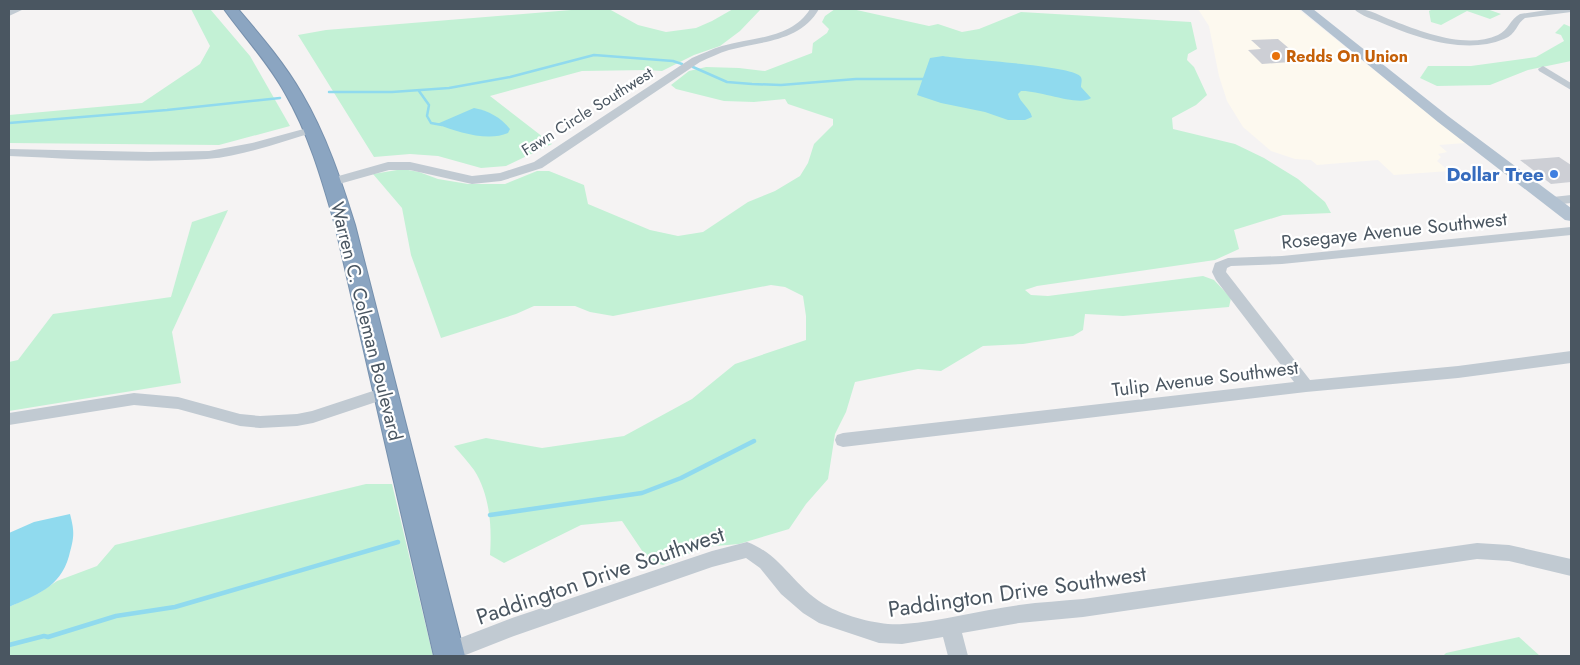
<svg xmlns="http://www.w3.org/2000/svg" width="1580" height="665" font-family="Jost,sans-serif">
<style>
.commercial{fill:#fdf9ef}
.green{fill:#c3f1d5}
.water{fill:#90daee}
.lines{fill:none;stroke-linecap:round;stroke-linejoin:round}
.stream-far1{stroke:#90daee;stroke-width:2.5}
.stream{stroke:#90daee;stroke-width:4.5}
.building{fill:#cdcfd5}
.highway-casing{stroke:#7690ad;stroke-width:2}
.minor{fill:#c1cad2;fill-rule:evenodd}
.major{fill:#b3c2d1;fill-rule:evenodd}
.highway{fill:#8ba5c1;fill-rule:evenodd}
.food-dot{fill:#e8710a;stroke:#fff;stroke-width:2}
.shop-dot{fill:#3f7fe0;stroke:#fff;stroke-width:2}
.labels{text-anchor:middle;stroke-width:4.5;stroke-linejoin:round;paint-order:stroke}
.far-food-label{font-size:16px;font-weight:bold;fill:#c56008;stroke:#fff;text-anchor:start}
.far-street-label{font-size:16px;fill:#4a5661;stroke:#fff}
.shop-label{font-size:19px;font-weight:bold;fill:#366cbe;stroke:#fff;text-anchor:end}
.street-label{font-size:19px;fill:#4a5661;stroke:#fff}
.near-street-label{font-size:22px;fill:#4a5661;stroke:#fff}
</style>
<rect width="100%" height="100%" fill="#f5f3f3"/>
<path class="commercial" d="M 1198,9 L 1298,9 L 1465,143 L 1439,145 L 1447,152 L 1438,154 L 1441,157 L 1437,161 L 1449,171 L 1394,175 L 1378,160 L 1317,165 L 1311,160 L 1295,159 L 1271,151 L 1243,127 L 1227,101 L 1219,76 L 1209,26 Z"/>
<g class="green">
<path d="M 191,9 L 210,9 L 250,56 L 290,126 L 219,145 L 9,143 L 9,115 L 142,103 L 200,64 L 210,46 Z"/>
<path d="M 583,9 L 609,9 L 638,25 L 666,32 L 696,28 L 712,21 L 733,9 L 761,9 L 740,31 L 720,46 L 694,55 L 662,71 L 647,70 L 582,71 L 490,96 L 552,144 L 506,166 L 481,168 L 438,156 L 410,154 L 374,157 L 298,35 L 326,30 Z"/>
<path d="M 835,9 L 852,9 L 929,26 L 938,24 L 962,32 L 979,29 L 1021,12 L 1191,22 L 1197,49 L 1188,54 L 1187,60 L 1194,67 L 1207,95 L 1196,105 L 1172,118 L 1173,129 L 1235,144 L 1264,158 L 1298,179 L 1325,202 L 1331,213 L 1283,215 L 1234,230 L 1239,249 L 1215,260 L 1037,286 L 1025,290 L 1031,295 L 1048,296 L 1203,276 L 1214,280 L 1231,298 L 1229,307 L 1123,316 L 1085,314 L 1083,330 L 1073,336 L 1023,344 L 983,346 L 941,371 L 918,369 L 855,382 L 846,412 L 835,434 L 828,479 L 806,504 L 789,529 L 739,544 L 704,547 L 663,565 L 649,561 L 622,521 L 581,525 L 504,563 L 490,555 C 492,527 490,495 474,470 C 468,462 461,454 454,446 L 486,438 L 542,448 L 624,436 L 692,399 L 735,364 L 806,340 L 806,316 L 803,296 L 785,287 L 771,285 L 613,316 L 590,312 L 575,306 L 534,306 L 516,314 L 441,338 L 411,255 L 402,208 L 373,174 L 403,169 L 419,172 L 438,179 L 468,184 L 505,184 L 537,171 L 549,171 L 584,185 L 588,204 L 650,230 L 678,236 L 703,232 L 748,202 L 775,191 L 800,176 L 808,163 L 814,144 L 833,125 L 833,119 L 788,104 L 785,99 L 754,102 L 724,101 L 676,89 L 671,85 L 689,71 L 706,67 L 739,68 L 765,71 L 812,53 L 813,43 L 827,33 L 829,29 L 822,22 L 825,16 Z"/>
<path d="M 1433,9 L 1487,9 L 1501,14 L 1490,19 L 1467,11 L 1441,25 L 1431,22 L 1429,11 Z"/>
<path d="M 1564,24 L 1571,27 L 1571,61 L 1528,70 L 1490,85 L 1437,86 L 1420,78 L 1428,66 L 1471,66 L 1536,57 L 1564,41 L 1561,35 L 1555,33 Z"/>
<path d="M 228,210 L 172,332 L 181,383 L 9,411 L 9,362 L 18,360 L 53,314 L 171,297 L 192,222 Z"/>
<path d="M 366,484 L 392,484 L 433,656 L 9,656 L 9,607 L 39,593 L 57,581 L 97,566 L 115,545 Z"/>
<path d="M 1519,637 L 1540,656 L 1443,656 L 1446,653 Z"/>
</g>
<g class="water">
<path d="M 943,56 C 964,60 1071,65 1080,76 C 1083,79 1081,83 1081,87 L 1091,98 C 1079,107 1039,90 1021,91 L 1018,94 C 1020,103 1030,108 1032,117 L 1025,120 L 1008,120 L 985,112 L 941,103 L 917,95 L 930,58 Z"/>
<path d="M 474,108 C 489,111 500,117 510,129 L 508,133 C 488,142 457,132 437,124 Z"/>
<path d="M 70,514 C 75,533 74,538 69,556 C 60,588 36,595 9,607 L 9,533 L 34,522 Z"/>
</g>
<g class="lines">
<g class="stream-far1">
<path d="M 693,67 L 727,82 L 752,84 L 781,85 L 856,79 L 926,79"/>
<path d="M 419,91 L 429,105 L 427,116 L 431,123 L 442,125"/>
<path d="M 329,92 L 392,92 L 449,88 L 510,77 L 594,55 L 673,61 L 682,64"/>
<path d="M 9,123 L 167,110 L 280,98"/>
</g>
<g class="stream">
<path d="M 490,515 L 642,493 L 681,478 L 754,441"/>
<path d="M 9,645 L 44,636 L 48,637 L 116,616 L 175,607 L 398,542"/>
</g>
</g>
<g class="building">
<path d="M 1278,39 L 1304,61 L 1262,64 L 1248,50 L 1261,49 L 1251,40 Z"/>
<path d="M 1559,157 L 1571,165 L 1571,182 L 1551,184 L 1520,160 Z"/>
</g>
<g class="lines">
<g class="highway-casing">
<path id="highway" d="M 224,9 L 238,9 C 261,36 285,64 302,94 C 326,135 341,180 355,225 L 465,656 L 434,656 L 335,225 C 322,180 309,134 285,93 C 268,62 244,37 224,9 Z"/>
</g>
<g class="minor">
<path d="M 11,9 L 24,9 L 9,16 L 9,10 Z"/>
<path d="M 810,9 L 819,9 C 800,42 762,41 729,50 C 719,53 709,58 700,62 L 542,168 L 501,181 L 472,184 L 410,170 L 389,170 L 332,186 L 326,182 L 328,179 L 388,162 L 410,162 L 472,176 L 500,173 L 534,162 L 692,58 C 702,54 712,49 722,46 C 752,37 792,39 810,9 Z"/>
<path d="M 1354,9 C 1369,8 1380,16 1394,21 C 1424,33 1467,49 1498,35 C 1509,30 1510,19 1520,14 L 1554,9 L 1571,9 L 1571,12 L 1525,18 C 1516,24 1517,34 1504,39 C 1466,55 1417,38 1382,23 C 1373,19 1361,16 1354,9 Z"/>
<path d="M 1543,66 L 1571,83 L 1571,90 L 1539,71 L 1538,69 Z"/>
<path d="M 311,127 L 315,128 L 317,130 L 315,132 C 280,142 244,156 207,159 C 143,163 74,159 9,156 L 9,149 L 150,152 L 209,151 L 252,143 Z"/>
<path d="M 1571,195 L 1571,203 L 1553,205 L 1547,201 L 1553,197 Z"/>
<path d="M 1571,227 L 1571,235 L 1282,264 L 1231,266 L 1227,268 L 1226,272 L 1310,380 L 1458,366 L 1571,351 L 1571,363 L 1458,378 L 1306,392 L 843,447 L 837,445 L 835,440 L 837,435 L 843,433 L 1294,382 L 1216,280 L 1212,272 L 1215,263 L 1228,258 L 1282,256 Z"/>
<path d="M 385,387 L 391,389 L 393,393 L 391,397 L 313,423 L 297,426 L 260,428 L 240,426 L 178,409 L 134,405 L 9,425 L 9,413 L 134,393 L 178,397 L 240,414 L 260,416 L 297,414 L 312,411 Z"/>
<path d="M 747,542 C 783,555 794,589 829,607 C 848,617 881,626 903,624 C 942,621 980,610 1019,605 C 1040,602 1062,601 1083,599 L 1477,543 L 1509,545 L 1571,559 L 1571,576 L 1509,561 L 1477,559 L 1083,617 L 1019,623 L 962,633 L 968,656 L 948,656 L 943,637 L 902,644 L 879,643 L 819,623 L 803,613 L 781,594 L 760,568 L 746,558 L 712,567 L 514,636 L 463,656 L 440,656 L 439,652 L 442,645 L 512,618 L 712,551 Z"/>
</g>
<path class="major" d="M 1300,9 L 1313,9 L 1448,116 L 1571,208 L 1571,221 L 1565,220 L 1438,122 Z"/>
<use href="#highway" class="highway"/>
</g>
<circle class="food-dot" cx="1276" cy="56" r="5"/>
<circle class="shop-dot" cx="1554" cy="174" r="5"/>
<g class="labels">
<g class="far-food-label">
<text x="1286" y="62">Redds On Union</text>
</g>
<g class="far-street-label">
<text transform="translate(587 111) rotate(-32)" y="6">Fawn Circle Southwest</text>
</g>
<g class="shop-label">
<text x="1544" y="181">Dollar Tree</text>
</g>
<g class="street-label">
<text transform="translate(1394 230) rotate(-6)" y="7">Rosegaye Avenue Southwest</text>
<text transform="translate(367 321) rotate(76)" y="7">Warren C. Coleman Boulevard</text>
<text transform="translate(1205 378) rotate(-7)" y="7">Tulip Avenue Southwest</text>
</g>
<g class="near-street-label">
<text transform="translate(600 575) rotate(-19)" y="8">Paddington Drive Southwest</text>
<text transform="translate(1017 591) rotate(-8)" y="8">Paddington Drive Southwest</text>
</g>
</g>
<rect width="1580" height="665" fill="none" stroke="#4a5661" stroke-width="20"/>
</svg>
